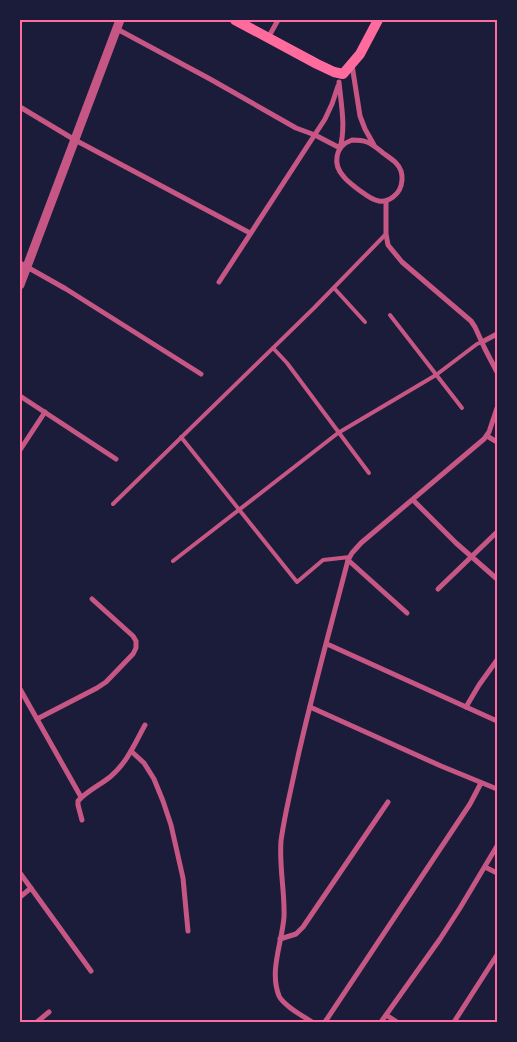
<svg xmlns="http://www.w3.org/2000/svg" width="517" height="1042" font-family="Barlow,sans-serif">
<style>
.lines{fill:none;stroke-linecap:round;stroke-linejoin:round}
.service{stroke:#c65784;stroke-width:4}
.minor{stroke:#c65784;stroke-width:5}
.tertiary{stroke:#c65784;stroke-width:9}
.secondary{stroke:#ff6b9d;stroke-width:10}
.neatline{fill:none;stroke:#ff6b9d;stroke-width:2}
</style>
<rect width="100%" height="100%" fill="#1b1b3a"/>
<g class="lines">
<g class="service">
<path d="M 334,288 L 365,322"/>
<path d="M 390,315 L 462,408"/>
<path d="M 273,348 L 287,363 L 369,473"/>
<path d="M 181,437 L 297,582 L 323,560 L 350,557"/>
<path d="M 113,504 L 314,308 L 386,234"/>
<path d="M 173,561 L 338,433 L 436,375 L 477,344 L 482,342"/>
</g>
<g class="minor">
<path d="M 117,29 L 210,79 L 296,128 L 315,135 L 340,148 C 346,127 341,104 339,82"/>
<path d="M 268,38 L 278,20"/>
<path d="M 352,65 L 360,116 L 365,129 L 374,145"/>
<path d="M 20,107 L 75,140 L 250,233"/>
<path d="M 352,140 C 358,140 362,140 367,142 C 374,145 378,149 383,153 C 387,156 392,159 396,163 C 405,172 404,189 393,197 C 389,200 384,202 379,201 C 371,200 365,194 359,190 C 354,186 348,182 344,177 C 332,164 335,146 352,140 Z"/>
<path d="M 386,201 L 386,234 L 388,245 L 402,262 L 471,321 L 475,327 L 485,349 L 497,372"/>
<path d="M 20,263 L 66,289 L 201,374"/>
<path d="M 219,282 L 325,119 L 332,104 L 338,86"/>
<path d="M 482,342 L 497,334"/>
<path d="M 20,396 L 116,459"/>
<path d="M 487,436 L 497,442"/>
<path d="M 20,450 L 45,412"/>
<path d="M 413,500 L 456,543 L 497,579"/>
<path d="M 348,560 L 407,613"/>
<path d="M 438,589 L 497,532"/>
<path d="M 327,644 L 497,721"/>
<path d="M 20,689 L 81,797"/>
<path d="M 310,707 L 441,766 L 497,789"/>
<path d="M 466,707 L 479,685 L 497,660"/>
<path d="M 37,719 L 97,688 L 106,682 L 133,654 L 136,648 L 136,641 L 133,636 L 92,599"/>
<path d="M 131,751 L 144,763 L 154,779 L 163,801 L 171,825 L 183,878 L 188,931"/>
<path d="M 82,820 L 78,805 L 78,801 C 87,791 100,785 110,777 C 127,763 135,743 145,725"/>
<path d="M 485,867 L 497,873"/>
<path d="M 20,873 L 91,971"/>
<path d="M 20,897 L 31,888"/>
<path d="M 280,939 L 296,934 L 303,927 L 388,802"/>
<path d="M 386,1015 L 397,1022"/>
<path d="M 37,1022 L 49,1012"/>
<path d="M 312,1022 C 303,1016 284,1006 279,996 C 269,971 282,943 284,917 C 285,892 279,867 281,841 C 284,818 290,794 295,770 C 310,700 330,630 348,560 L 352,553 L 361,543 L 484,439 L 489,432 L 497,408"/>
<path d="M 325,1022 L 460,819 L 470,804 L 481,783"/>
<path d="M 381,1022 L 440,939 L 460,908 L 497,846"/>
<path d="M 454,1022 L 497,955"/>
</g>
<path class="tertiary" d="M 20,285 L 120,20"/>
<path class="secondary" d="M 235,20 L 317,64 L 334,72 L 343,74 L 360,54 L 378,20"/>
</g>
<rect width="517" height="1042" fill="none" stroke="#1b1b3a" stroke-width="42"/>
<rect x="21" y="21" width="475" height="1000" class="neatline"/>
</svg>
